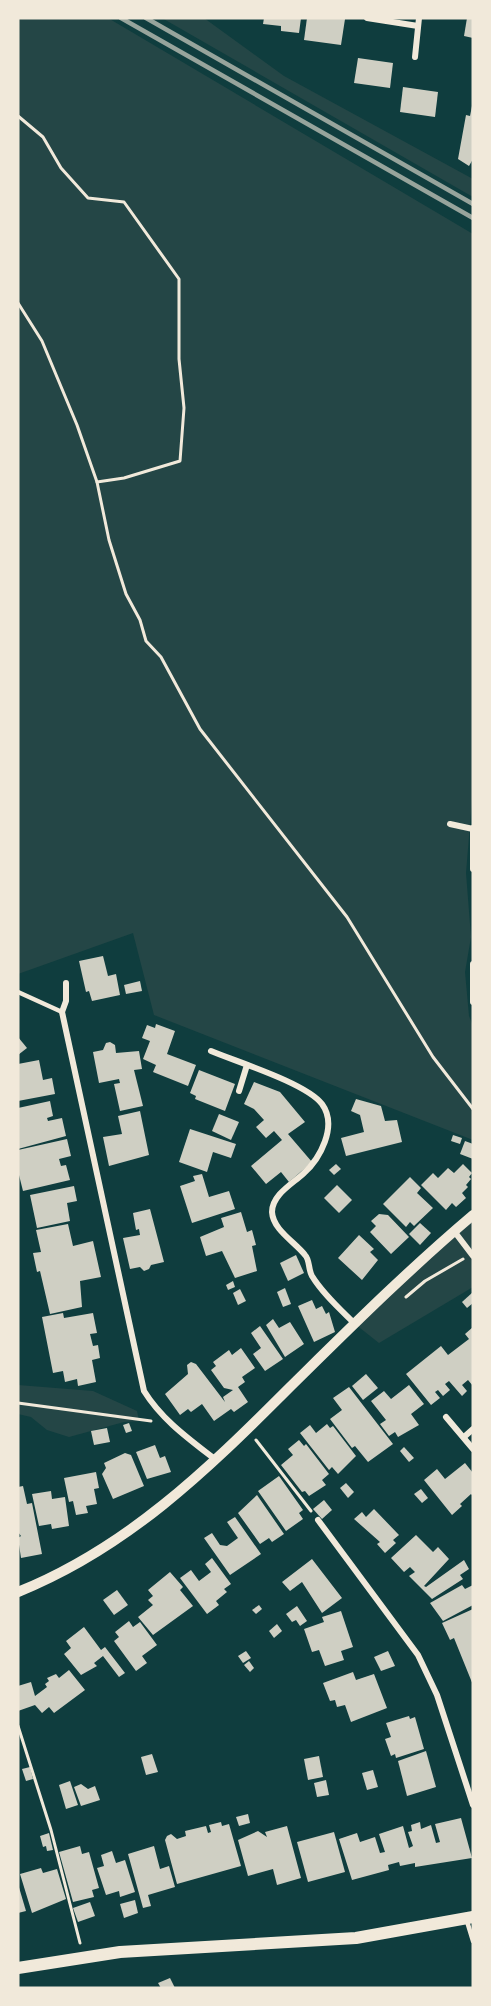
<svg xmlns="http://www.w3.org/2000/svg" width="491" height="2006" font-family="Raleway,sans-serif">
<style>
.green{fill:#244646}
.building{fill:#cfcfc3}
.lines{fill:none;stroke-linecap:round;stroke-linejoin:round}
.path{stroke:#f1e9da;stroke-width:3}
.service{stroke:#f1e9da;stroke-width:4.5}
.minor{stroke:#f1e9da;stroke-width:6}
.tertiary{stroke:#f1e9da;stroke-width:10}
.secondary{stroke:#f1e9da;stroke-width:12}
.rail{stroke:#97a49c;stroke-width:4.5}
</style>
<rect width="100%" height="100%" fill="#0f3d3e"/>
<g class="green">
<path d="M 18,18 L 108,18 L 473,234 L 473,788 L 466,873 L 471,937 L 465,972 L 469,1016 L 473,1026 L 473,1140 L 154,1015 L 133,933 L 18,974 Z"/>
<path d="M 162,18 L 204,18 L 284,76 L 473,179 L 473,197 Z"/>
<path d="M 473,1215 L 473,1287 L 379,1343 L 355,1324 Z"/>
<path d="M 18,1385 L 93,1391 L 137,1411 L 139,1421 L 124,1422 L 69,1437 L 47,1430 L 31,1417 L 18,1414 Z"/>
</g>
<g class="building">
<path d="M 264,18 L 301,18 L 299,33 L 281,31 L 281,26 L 263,24 Z"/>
<path d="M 307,18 L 345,19 L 341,45 L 304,40 Z"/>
<path d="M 467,18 L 473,18 L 473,38 L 464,36 Z"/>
<path d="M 358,58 L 393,63 L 390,88 L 354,83 Z"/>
<path d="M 403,87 L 438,92 L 435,117 L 400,112 Z"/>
<path d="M 472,106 L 473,159 L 469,166 L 458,159 L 466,115 L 470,116 Z"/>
<path d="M 103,956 L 108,976 L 116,974 L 120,995 L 92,1001 L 89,991 L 86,992 L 79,961 Z"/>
<path d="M 140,981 L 142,991 L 126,994 L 124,985 Z"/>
<path d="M 156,1024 L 175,1031 L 167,1054 L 196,1065 L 188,1086 L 153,1072 L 156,1065 L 143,1059 L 150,1041 L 142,1038 L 147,1025 L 155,1028 Z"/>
<path d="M 18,1037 L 27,1048 L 18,1055 Z"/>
<path d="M 110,1042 L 115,1045 L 116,1053 L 139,1051 L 142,1069 L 134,1070 L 143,1106 L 120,1111 L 114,1084 L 120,1083 L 119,1079 L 99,1083 L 93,1052 L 103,1050 L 106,1043 Z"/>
<path d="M 39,1060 L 43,1080 L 52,1078 L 55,1094 L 18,1101 L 18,1064 Z"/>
<path d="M 199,1070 L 235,1084 L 225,1111 L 195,1099 L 196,1096 L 190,1093 Z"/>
<path d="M 254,1082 L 280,1092 L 305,1122 L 288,1134 L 312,1162 L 289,1182 L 281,1172 L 266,1184 L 251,1166 L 282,1140 L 274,1131 L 266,1138 L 256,1127 L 264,1120 L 254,1109 L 244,1104 Z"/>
<path d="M 356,1099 L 381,1106 L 385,1121 L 397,1120 L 402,1142 L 346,1156 L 341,1138 L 364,1132 L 360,1115 L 351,1111 Z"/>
<path d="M 50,1101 L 53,1116 L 47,1118 L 48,1121 L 62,1118 L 66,1136 L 18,1149 L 18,1108 Z"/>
<path d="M 140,1111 L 149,1155 L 109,1166 L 103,1137 L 122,1134 L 118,1116 Z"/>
<path d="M 219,1114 L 239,1122 L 231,1140 L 212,1131 Z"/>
<path d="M 190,1129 L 236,1144 L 231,1158 L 213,1152 L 207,1172 L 179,1162 Z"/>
<path d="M 453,1135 L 462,1138 L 460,1144 L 451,1141 Z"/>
<path d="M 67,1139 L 71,1156 L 59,1159 L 61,1166 L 66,1165 L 70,1180 L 23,1191 L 18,1171 L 18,1150 Z"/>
<path d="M 465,1141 L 473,1144 L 473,1159 L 460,1154 Z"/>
<path d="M 336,1164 L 341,1169 L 334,1175 L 329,1170 Z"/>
<path d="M 463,1164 L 472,1173 L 469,1177 L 471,1179 L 466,1185 L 468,1187 L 462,1193 L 466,1198 L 456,1207 L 452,1203 L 446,1210 L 421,1185 L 433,1173 L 438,1178 L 448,1168 L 454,1173 Z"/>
<path d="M 202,1174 L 209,1197 L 229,1191 L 235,1209 L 192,1223 L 180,1186 L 195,1181 L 193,1176 Z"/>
<path d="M 410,1177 L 421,1188 L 417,1193 L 433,1208 L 414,1226 L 410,1222 L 406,1227 L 383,1204 Z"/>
<path d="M 337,1185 L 352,1200 L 339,1213 L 324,1198 Z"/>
<path d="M 74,1186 L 77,1201 L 67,1203 L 70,1221 L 37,1228 L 30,1195 Z"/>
<path d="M 150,1209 L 164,1262 L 151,1265 L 149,1269 L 144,1271 L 140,1267 L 130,1269 L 123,1238 L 140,1235 L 139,1229 L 136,1230 L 133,1213 Z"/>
<path d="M 241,1212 L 247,1232 L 252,1230 L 256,1245 L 252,1246 L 257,1271 L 235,1278 L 222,1251 L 206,1256 L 200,1237 L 224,1227 L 221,1218 Z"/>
<path d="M 379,1214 L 388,1215 L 409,1237 L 391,1254 L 370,1232 L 376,1226 L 371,1221 Z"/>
<path d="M 420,1223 L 431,1233 L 420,1245 L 409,1234 Z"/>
<path d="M 68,1224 L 73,1246 L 93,1241 L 101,1277 L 80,1281 L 82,1307 L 50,1314 L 40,1271 L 37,1272 L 33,1253 L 41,1252 L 36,1230 Z"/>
<path d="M 359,1235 L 374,1249 L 370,1252 L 378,1260 L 362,1280 L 338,1258 Z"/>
<path d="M 296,1255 L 304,1273 L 288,1281 L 280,1263 Z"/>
<path d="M 233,1281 L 235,1287 L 228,1290 L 226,1285 Z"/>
<path d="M 285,1288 L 291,1304 L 283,1307 L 277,1292 Z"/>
<path d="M 240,1289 L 246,1301 L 238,1305 L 233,1293 Z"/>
<path d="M 473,1292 L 473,1303 L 467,1308 L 462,1302 Z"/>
<path d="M 312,1300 L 316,1309 L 322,1306 L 326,1314 L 329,1312 L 335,1332 L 314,1342 L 298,1306 Z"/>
<path d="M 63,1313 L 64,1318 L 93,1313 L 97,1333 L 90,1334 L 93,1346 L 98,1345 L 100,1358 L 92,1360 L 96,1382 L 78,1386 L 77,1379 L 65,1382 L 63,1371 L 53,1373 L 42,1317 Z"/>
<path d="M 273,1319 L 279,1328 L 290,1322 L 304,1344 L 285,1357 L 266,1325 Z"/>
<path d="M 260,1326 L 283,1359 L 265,1371 L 253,1354 L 261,1348 L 251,1333 Z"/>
<path d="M 473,1327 L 473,1386 L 468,1380 L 462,1385 L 467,1391 L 462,1396 L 449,1381 L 445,1384 L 450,1390 L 443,1396 L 438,1390 L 435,1392 L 440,1398 L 431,1405 L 406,1374 L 441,1346 L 448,1355 L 469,1339 L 465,1334 Z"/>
<path d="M 241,1348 L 255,1368 L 242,1377 L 245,1382 L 238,1387 L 248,1402 L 234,1412 L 231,1409 L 214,1421 L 202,1404 L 191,1412 L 188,1409 L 180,1415 L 165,1394 L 188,1374 L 187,1365 L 191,1362 L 196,1364 L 225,1402 L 223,1397 L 233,1390 L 224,1388 L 211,1370 L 216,1366 L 213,1362 L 229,1350 L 232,1355 Z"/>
<path d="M 366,1374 L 378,1388 L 363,1400 L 352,1386 Z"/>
<path d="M 409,1385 L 424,1404 L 411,1414 L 419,1425 L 398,1437 L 395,1432 L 389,1436 L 380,1424 L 386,1420 L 371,1401 L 384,1391 L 391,1399 Z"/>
<path d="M 349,1387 L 393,1444 L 368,1462 L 355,1446 L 352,1448 L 330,1419 L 342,1410 L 333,1398 Z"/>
<path d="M 129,1423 L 132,1431 L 126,1433 L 123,1425 Z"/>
<path d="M 327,1424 L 330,1428 L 333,1426 L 356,1456 L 338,1474 L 332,1467 L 329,1470 L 300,1433 L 310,1425 L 316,1433 Z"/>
<path d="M 107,1428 L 110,1442 L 94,1445 L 91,1431 Z"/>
<path d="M 299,1440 L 304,1446 L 306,1444 L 329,1474 L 322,1480 L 326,1485 L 309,1496 L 305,1491 L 302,1492 L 281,1465 L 293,1455 L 288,1449 Z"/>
<path d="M 155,1445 L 160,1458 L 165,1456 L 171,1472 L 147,1479 L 136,1452 Z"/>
<path d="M 404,1447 L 414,1458 L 409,1462 L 400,1451 Z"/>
<path d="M 125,1453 L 131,1455 L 144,1486 L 113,1499 L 102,1474 L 106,1468 L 104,1463 Z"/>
<path d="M 465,1463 L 473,1473 L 473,1496 L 471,1494 L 460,1504 L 462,1506 L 452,1515 L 424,1480 L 437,1469 L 445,1479 Z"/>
<path d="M 96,1472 L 99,1488 L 94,1489 L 97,1504 L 86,1506 L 88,1513 L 76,1515 L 73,1501 L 69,1502 L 64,1478 Z"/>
<path d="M 279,1476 L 303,1510 L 299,1513 L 303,1519 L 286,1531 L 258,1491 Z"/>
<path d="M 346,1483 L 354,1492 L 348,1498 L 340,1488 Z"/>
<path d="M 23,1486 L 27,1504 L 32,1503 L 42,1554 L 21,1558 L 18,1538 L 21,1536 L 18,1532 L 18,1487 Z"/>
<path d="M 421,1489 L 428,1498 L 422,1503 L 414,1494 Z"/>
<path d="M 51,1491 L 52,1499 L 65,1497 L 69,1526 L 52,1529 L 51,1524 L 39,1526 L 32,1494 Z"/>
<path d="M 257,1495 L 284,1534 L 272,1542 L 269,1538 L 260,1544 L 238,1513 Z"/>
<path d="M 324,1500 L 332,1510 L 322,1519 L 313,1509 Z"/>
<path d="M 374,1509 L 399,1535 L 393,1540 L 396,1543 L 385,1553 L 377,1544 L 380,1542 L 354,1519 L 362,1512 L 366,1517 Z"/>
<path d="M 235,1517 L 261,1554 L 230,1575 L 204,1538 L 212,1533 L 220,1545 L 227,1546 L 238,1538 L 227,1522 Z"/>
<path d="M 416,1535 L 433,1552 L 438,1547 L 449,1559 L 424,1586 L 426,1587 L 464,1560 L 469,1569 L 460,1575 L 463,1579 L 432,1599 L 409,1576 L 415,1572 L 410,1567 L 404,1572 L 391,1558 Z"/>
<path d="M 212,1558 L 231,1584 L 224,1589 L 227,1592 L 216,1601 L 219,1605 L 207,1614 L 180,1578 L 191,1570 L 199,1581 L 211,1572 L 205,1564 Z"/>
<path d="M 312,1559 L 342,1598 L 322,1613 L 302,1582 L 290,1591 L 282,1582 Z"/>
<path d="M 170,1572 L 183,1587 L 180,1590 L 193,1606 L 153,1635 L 138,1617 L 153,1605 L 148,1600 L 153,1596 L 148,1590 Z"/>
<path d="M 462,1585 L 465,1589 L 473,1585 L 473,1605 L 443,1621 L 430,1603 Z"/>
<path d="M 117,1590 L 128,1605 L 114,1615 L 103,1600 Z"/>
<path d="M 259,1605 L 262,1609 L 256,1614 L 252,1610 Z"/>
<path d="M 297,1606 L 307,1621 L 300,1626 L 296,1620 L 292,1622 L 286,1614 Z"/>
<path d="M 473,1609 L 473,1685 L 454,1638 L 450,1640 L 442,1623 Z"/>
<path d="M 341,1611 L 353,1647 L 341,1651 L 344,1660 L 325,1666 L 319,1650 L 312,1652 L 304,1629 L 324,1622 L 322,1617 Z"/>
<path d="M 129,1621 L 133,1627 L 140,1622 L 157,1645 L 142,1656 L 147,1663 L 136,1671 L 114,1641 L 119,1637 L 115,1632 Z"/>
<path d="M 277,1624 L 282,1631 L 274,1638 L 269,1631 Z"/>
<path d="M 84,1627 L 101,1650 L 105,1647 L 125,1673 L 119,1677 L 103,1656 L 94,1663 L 97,1666 L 81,1675 L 64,1654 L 71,1648 L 66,1641 Z"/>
<path d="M 246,1651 L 251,1658 L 243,1663 L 238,1656 Z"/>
<path d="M 388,1651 L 395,1666 L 381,1671 L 374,1657 Z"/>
<path d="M 249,1661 L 254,1668 L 250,1672 L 244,1665 Z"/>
<path d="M 69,1670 L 85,1690 L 54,1713 L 49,1707 L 42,1713 L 35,1705 L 18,1711 L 18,1686 L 31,1682 L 35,1696 L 47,1687 L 45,1684 L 49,1681 L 47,1678 L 56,1674 L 59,1678 Z"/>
<path d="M 353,1672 L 356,1680 L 374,1674 L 387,1708 L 351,1722 L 345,1705 L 337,1707 L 335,1700 L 330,1701 L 323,1683 Z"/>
<path d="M 409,1716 L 410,1719 L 415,1717 L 424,1749 L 396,1758 L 395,1754 L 391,1756 L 385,1739 L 391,1737 L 386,1723 Z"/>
<path d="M 426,1751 L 436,1787 L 407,1796 L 398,1761 Z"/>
<path d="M 152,1754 L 158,1772 L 146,1775 L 141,1757 Z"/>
<path d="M 319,1756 L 323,1777 L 308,1780 L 304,1759 Z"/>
<path d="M 30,1767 L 33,1779 L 26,1781 L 22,1769 Z"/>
<path d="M 373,1770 L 378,1787 L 367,1790 L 362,1773 Z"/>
<path d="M 326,1780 L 329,1795 L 317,1797 L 314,1783 Z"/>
<path d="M 70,1781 L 78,1805 L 66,1809 L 59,1785 Z"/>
<path d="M 81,1784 L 88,1789 L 95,1786 L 100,1800 L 81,1806 L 74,1787 Z"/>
<path d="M 248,1814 L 250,1823 L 239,1826 L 236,1817 Z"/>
<path d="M 461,1818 L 472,1858 L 415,1867 L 415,1863 L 400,1866 L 399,1862 L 388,1865 L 389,1870 L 352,1880 L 339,1839 L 357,1833 L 360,1842 L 375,1837 L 380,1853 L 385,1852 L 379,1834 L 403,1826 L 409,1848 L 413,1846 L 408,1832 L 412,1831 L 411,1825 L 420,1822 L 421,1829 L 431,1825 L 436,1843 L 440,1842 L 435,1824 Z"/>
<path d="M 221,1822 L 222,1826 L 229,1824 L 241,1866 L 177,1884 L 165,1840 L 167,1836 L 171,1834 L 177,1839 L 186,1836 L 185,1831 L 206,1826 L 208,1833 L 211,1832 L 209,1825 Z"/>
<path d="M 287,1826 L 301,1878 L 277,1885 L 273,1869 L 248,1876 L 238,1840 L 258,1831 L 267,1837 L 265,1832 Z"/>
<path d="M 334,1832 L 345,1872 L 308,1882 L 297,1842 Z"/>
<path d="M 49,1833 L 53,1850 L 47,1851 L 46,1846 L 43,1847 L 40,1836 Z"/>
<path d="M 80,1846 L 82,1854 L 89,1852 L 99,1888 L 92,1890 L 94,1897 L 73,1902 L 59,1852 Z"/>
<path d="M 154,1846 L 160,1869 L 169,1866 L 175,1887 L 148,1895 L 151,1906 L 143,1908 L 128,1854 Z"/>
<path d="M 112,1851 L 116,1863 L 125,1860 L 135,1892 L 120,1897 L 119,1891 L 106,1895 L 97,1868 L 104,1866 L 101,1855 Z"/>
<path d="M 41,1868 L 43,1873 L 57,1869 L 66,1899 L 32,1913 L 20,1874 Z"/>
<path d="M 18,1884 L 26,1911 L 18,1913 Z"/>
<path d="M 135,1900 L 138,1913 L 124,1918 L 120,1904 Z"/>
<path d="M 90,1902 L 95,1916 L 78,1922 L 73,1908 Z"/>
<path d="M 170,1978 L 175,1988 L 161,1988 L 158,1983 Z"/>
</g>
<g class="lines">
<g class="path">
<path d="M 18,116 L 43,137 L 61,168 L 88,198 L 124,202 L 179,279 L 179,359 L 184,408 L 180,461 L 124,478 L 97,482"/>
<path d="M 18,303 L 42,341 L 77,425 L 97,482 L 109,540 L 126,594 L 140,620 L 146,641 L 161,657 L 200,729 L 347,917 L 433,1057 L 473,1109"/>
<path d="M 406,1297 L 425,1281 L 463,1259"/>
<path d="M 18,1403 L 151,1421"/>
<path d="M 256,1440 L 311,1511"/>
<path d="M 18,1726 L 51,1830 L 80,1943"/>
</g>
<g class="service">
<path d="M 18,992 L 62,1012"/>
<path d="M 466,1918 L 473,1941"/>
</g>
<g class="minor">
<path d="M 367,18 L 418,26"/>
<path d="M 415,57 L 419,18"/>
<path d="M 450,824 L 473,829"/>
<path d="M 473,828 L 473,869"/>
<path d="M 473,964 L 473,1002"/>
<path d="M 66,983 L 66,1001 L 62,1012 L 144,1391 C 162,1420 189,1439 216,1460"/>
<path d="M 211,1051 C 237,1062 306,1083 322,1104 C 338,1126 320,1159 303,1174 C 292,1184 272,1195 272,1212 C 273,1230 295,1242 305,1255 C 310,1260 308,1269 312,1276 C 323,1294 340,1309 355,1324"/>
<path d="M 239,1091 L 247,1065"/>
<path d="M 454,1231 L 473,1256"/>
<path d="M 446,1417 L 473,1449"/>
<path d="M 464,1437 L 473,1429"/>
<path d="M 318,1520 L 418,1655 L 437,1695 L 473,1805"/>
</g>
<path class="tertiary" d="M 18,1592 C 127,1548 206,1471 288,1389 C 348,1330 408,1270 473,1215"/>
<path class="secondary" d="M 18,1968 L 120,1952 L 356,1938 L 473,1917"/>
<g class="rail">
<path d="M 121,18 L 473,218"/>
<path d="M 146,18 L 473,204"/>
</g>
</g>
<rect width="491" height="2006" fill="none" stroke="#f1e9da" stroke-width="39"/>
</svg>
